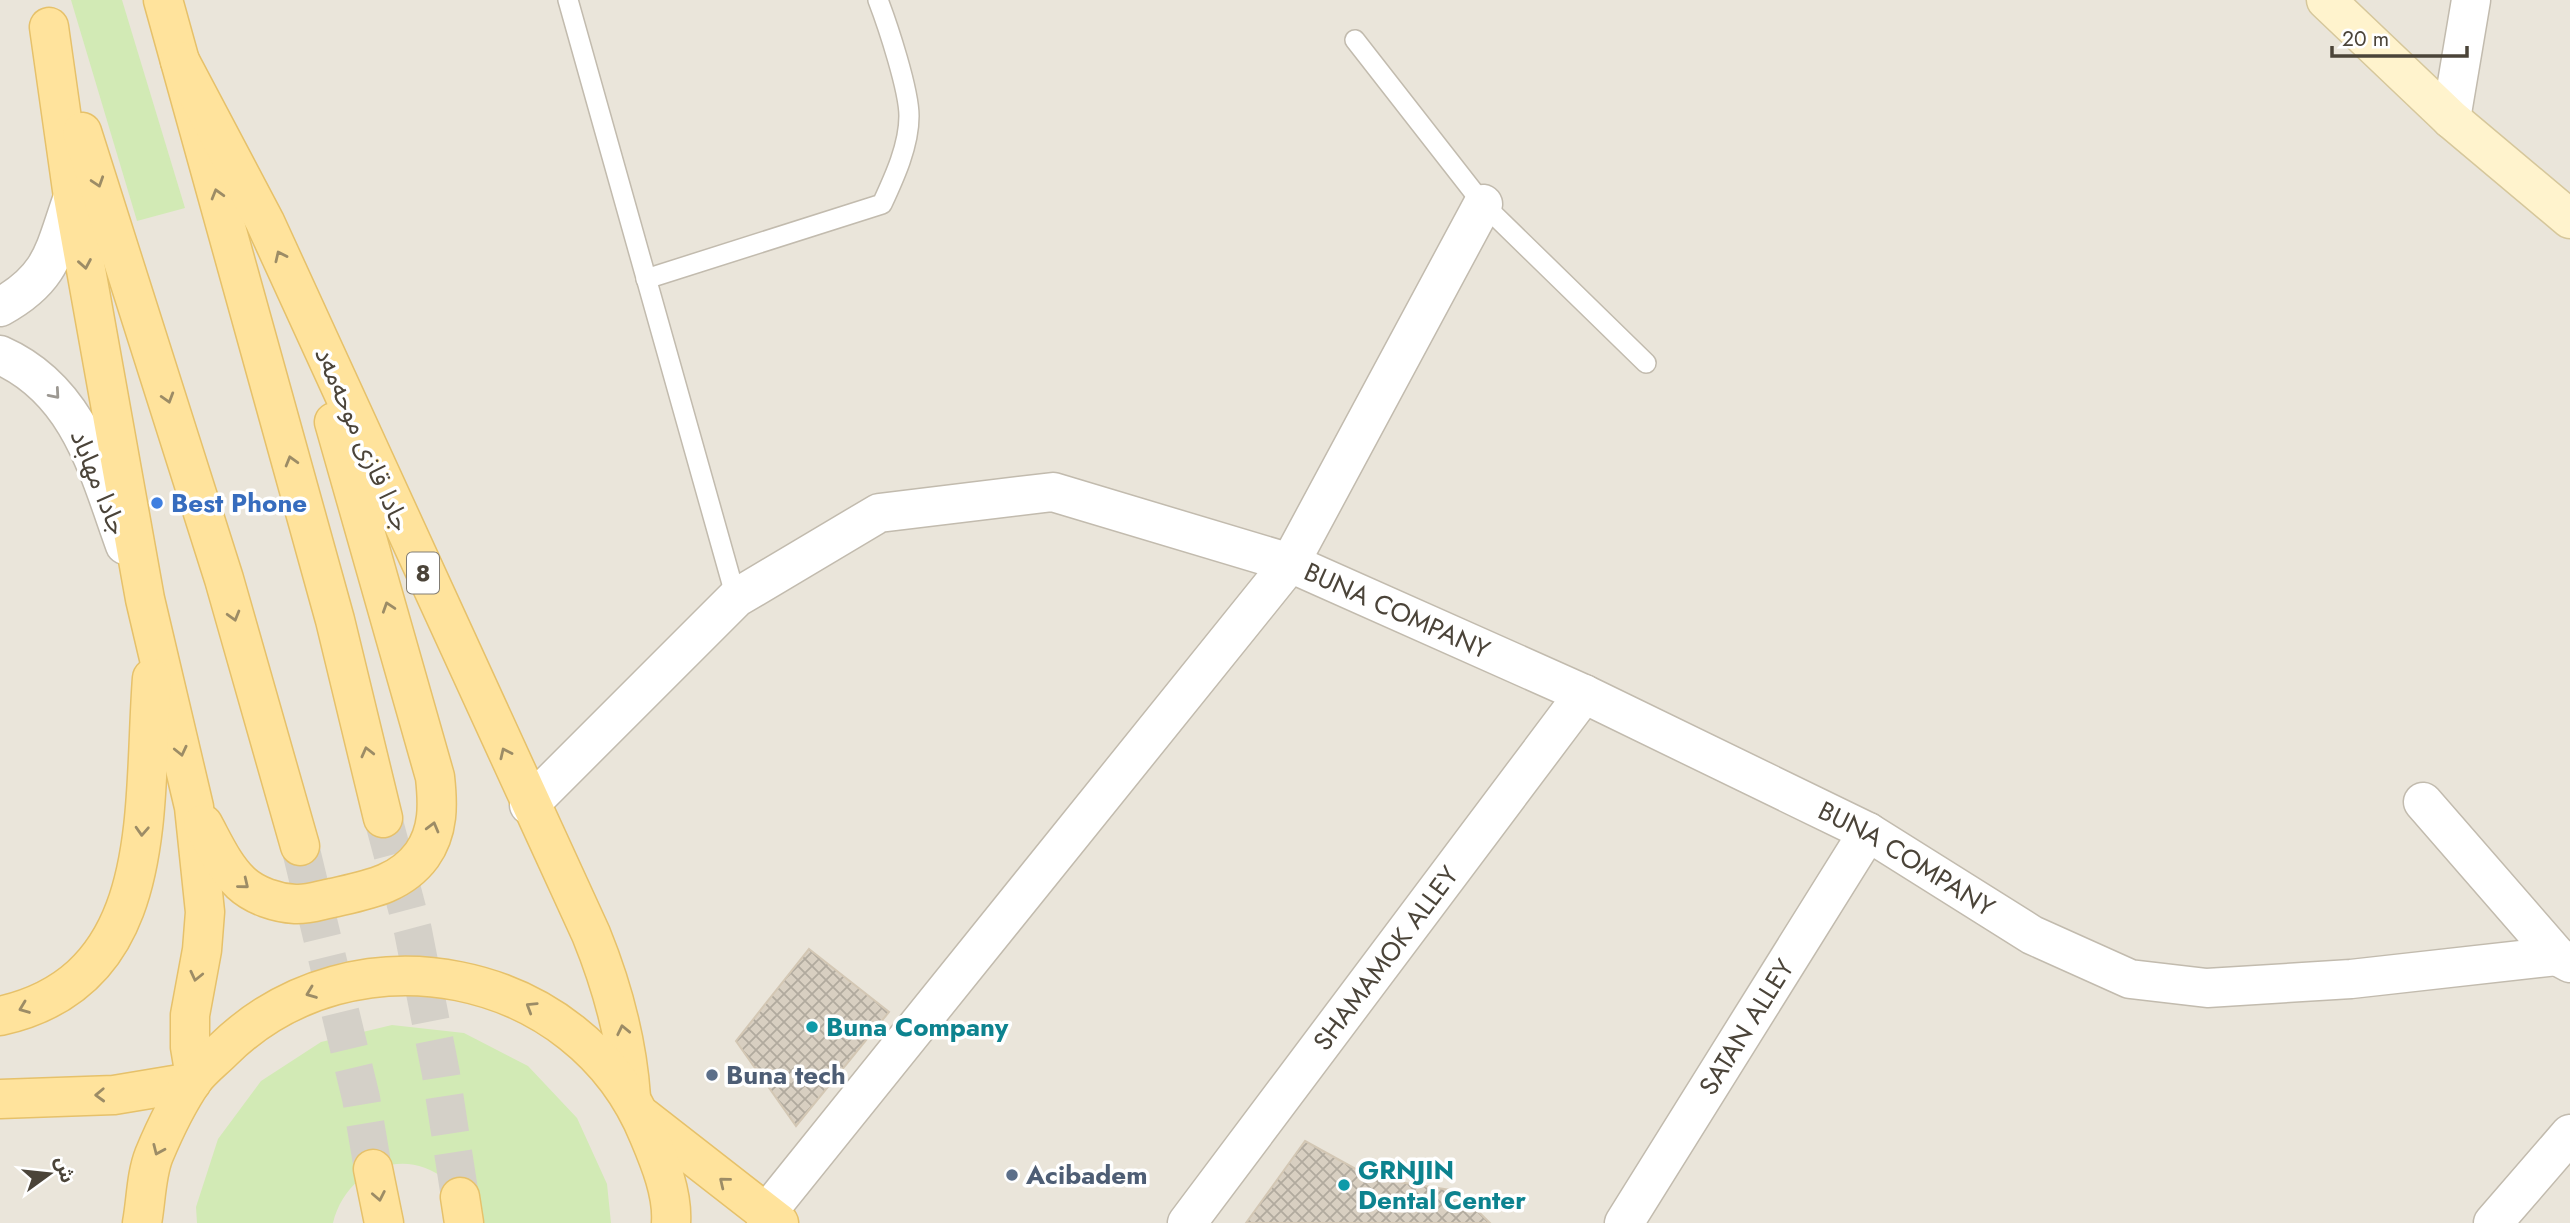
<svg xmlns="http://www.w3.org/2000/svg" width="2570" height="1223" font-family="Jost,'Noto Sans Arabic',sans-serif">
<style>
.residential{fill:#eae5da}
.green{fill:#d2eab5}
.building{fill:url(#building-cross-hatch);stroke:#d3c7b4;stroke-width:2}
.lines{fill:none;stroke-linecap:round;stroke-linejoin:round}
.primary-tunnel{stroke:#d4d0c8;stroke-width:38;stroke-dasharray:38 19;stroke-linecap:butt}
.lane-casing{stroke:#c2bbae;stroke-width:22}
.street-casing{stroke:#c2bbae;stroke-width:41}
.secondary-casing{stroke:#d6c79b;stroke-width:41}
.primary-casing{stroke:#e6c16a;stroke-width:41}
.lane{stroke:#fff;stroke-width:19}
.street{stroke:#fff;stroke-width:38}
.secondary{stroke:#fff3cd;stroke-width:38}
.primary{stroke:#ffe39c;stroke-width:38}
.oneway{stroke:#9c8c66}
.oneway2{stroke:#9c9892}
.shop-dot{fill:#3f7fe0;stroke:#fff;stroke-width:2.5}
.culture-dot{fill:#0f9aa8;stroke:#fff;stroke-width:2.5}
.service-dot{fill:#5c6f8a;stroke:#fff;stroke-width:2.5}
.labels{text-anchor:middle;stroke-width:7;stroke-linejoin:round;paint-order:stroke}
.shield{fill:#fff;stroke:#817c74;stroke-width:2}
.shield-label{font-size:24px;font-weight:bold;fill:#4b4439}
.street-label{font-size:26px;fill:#4b4439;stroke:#fff}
.shop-label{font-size:26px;font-weight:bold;fill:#366cbe;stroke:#fff;text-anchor:start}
.culture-label{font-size:26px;font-weight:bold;fill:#0d838f;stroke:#fff;text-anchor:start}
.service-label{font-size:26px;font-weight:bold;fill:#4e5e75;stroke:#fff;text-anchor:start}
</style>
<defs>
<pattern id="building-cross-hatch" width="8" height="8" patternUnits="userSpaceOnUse" patternTransform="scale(1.75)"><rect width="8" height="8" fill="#d8cfc1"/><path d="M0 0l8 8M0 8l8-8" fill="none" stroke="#b1aa9e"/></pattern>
</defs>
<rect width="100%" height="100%" fill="#f6f3ec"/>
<rect class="residential" x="0" y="0" width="2570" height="1223"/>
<g class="green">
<path d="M 71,0 L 122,0 L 185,208 L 137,221 Z"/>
<path d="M 392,1025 L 464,1033 L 528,1066 L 577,1118 L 607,1184 L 611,1223 L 470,1223 C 463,1210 457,1189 446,1180 C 402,1144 345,1172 333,1223 L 197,1223 L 196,1207 L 218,1139 L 261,1081 L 321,1042 Z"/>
</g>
<g class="building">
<path d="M 809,949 L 889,1012 L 796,1126 L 736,1041 Z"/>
<path d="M 1305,1141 L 1372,1178 L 1457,1191 L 1490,1223 L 1246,1223 Z"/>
</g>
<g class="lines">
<g class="primary-tunnel">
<path d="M 383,818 L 413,931 L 441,1074 L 460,1197"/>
<path d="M 300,846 L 361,1098 L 373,1169"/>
</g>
<g class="lane-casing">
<g id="lane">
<path d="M 568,0 L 736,598"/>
<path d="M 1355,40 L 1483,204 L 1646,363"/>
<path d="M 646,279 L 882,204 C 894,178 909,146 909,116 C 909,90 888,26 878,0"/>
</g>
</g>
<g class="street-casing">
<g id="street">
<path d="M 2451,119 L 2471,0"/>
<path d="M 0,307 C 53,278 54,250 73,197"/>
<path d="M 0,355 C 79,390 98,470 125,545"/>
<path d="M 2423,802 L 2557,956 L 2570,963"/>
<path id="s1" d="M 529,805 L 736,598 L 879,513 L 1053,492 L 1290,563 L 1584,694 L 1868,832 L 2032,935 L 2130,979 L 2207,988 L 2351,979 L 2557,956"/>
<path d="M 765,1215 L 1290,563 L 1483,204"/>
<path id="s2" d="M 1187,1223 L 1584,694"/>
<path id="s3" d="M 1624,1223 L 1868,832"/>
<path d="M 2493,1223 L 2570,1134"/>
</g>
</g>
<g class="secondary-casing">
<path id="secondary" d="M 2326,0 L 2451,119 L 2570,219"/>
</g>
<g class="primary-casing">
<g id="primary">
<path d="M 163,0 L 335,620 L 383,818"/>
<path d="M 49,27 L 73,197 L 145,599 L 194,807 L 205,912 L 202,950 L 190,1015 L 190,1047 L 195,1077"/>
<path d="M 180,61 L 265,222 L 591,934 C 613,988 627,1039 631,1097"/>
<path d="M 82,132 L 224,579 L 300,846"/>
<path d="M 203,824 C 214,844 224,867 241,883 C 255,896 277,903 295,904 C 307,905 321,900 332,898 C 367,890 400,885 422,855 C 439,831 438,804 435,777 L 334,422"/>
<path d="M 0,1016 C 163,980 142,807 152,678"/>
<path d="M 0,1099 L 114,1095 L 192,1082"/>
<path d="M 643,1117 L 779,1223"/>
<path d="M 373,1169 L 384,1223"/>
<path d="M 460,1197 L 464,1223"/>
<path d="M 142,1223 C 146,1202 146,1175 154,1155 C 164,1131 178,1102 193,1080 C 201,1069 213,1060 223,1050 C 353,922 580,966 649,1136 C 660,1162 673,1194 671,1223"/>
</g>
</g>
<use href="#lane" class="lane"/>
<use href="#street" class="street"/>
<use href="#secondary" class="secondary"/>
<use href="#primary" class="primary"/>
</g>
<defs><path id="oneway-chevron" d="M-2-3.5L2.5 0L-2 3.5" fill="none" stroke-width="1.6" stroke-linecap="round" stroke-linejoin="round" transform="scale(1.75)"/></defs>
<g class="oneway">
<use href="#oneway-chevron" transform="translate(98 182) rotate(72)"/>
<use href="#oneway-chevron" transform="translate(217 194) rotate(-106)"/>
<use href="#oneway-chevron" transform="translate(280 256) rotate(-115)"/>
<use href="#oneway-chevron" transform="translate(85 264) rotate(80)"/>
<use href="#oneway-chevron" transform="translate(168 398) rotate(73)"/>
<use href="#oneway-chevron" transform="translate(291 461) rotate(-106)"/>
<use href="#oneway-chevron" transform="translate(388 607) rotate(-108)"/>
<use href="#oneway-chevron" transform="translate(234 616) rotate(74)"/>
<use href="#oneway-chevron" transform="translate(181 751) rotate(77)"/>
<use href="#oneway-chevron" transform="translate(367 752) rotate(-104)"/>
<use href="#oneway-chevron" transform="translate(505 753) rotate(-115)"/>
<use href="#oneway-chevron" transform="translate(433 827) rotate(-75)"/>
<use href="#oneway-chevron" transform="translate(142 831) rotate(93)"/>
<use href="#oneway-chevron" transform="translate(244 884) rotate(39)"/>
<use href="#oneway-chevron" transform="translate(196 976) rotate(103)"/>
<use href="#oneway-chevron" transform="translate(311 993) rotate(159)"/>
<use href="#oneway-chevron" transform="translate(531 1007) rotate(-148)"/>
<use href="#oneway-chevron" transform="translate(24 1008) rotate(159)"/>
<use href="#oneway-chevron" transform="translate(623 1030) rotate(-102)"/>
<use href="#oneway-chevron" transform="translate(100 1095) rotate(178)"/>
<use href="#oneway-chevron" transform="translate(158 1150) rotate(114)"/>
<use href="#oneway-chevron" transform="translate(724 1182) rotate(-141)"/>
<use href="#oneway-chevron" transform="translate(379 1196) rotate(79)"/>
</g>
<use class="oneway2" href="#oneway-chevron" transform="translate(55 394) rotate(49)"/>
<circle class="shop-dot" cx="157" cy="503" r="7"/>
<g class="culture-dot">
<circle cx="812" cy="1027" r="7"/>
<circle cx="1344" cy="1185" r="7"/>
</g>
<g class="service-dot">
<circle cx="712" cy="1075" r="7"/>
<circle cx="1012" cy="1175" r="7"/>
</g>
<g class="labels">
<rect class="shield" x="407" y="552.5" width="32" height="41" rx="5"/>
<g class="shield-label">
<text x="423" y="581">8</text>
</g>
<g class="street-label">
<text transform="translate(363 439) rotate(66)" y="9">جادا قازی موحەمەد</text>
<text transform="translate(99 482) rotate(68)" y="9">جادا مهاباد</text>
<text dy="9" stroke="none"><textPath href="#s1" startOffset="999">BUNA COMPANY</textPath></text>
<text dy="9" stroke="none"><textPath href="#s1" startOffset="1566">BUNA COMPANY</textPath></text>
<text dy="9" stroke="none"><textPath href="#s2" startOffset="331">SHAMAMOK ALLEY</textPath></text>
<text dy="9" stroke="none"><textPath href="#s3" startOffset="231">SATAN ALLEY</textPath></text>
</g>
<g class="shop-label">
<text x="171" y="512">Best Phone</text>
</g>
<g class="culture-label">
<text x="826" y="1036">Buna Company</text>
<text x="1358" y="1179">GRNJIN<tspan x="1358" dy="30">Dental Center</tspan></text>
</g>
<g class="service-label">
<text x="726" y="1084">Buna tech</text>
<text x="1026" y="1184">Acibadem</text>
</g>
</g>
<g transform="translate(49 1174) rotate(75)" stroke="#ffffff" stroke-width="5" paint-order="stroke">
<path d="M0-5L12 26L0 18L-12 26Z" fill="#4b4439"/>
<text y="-10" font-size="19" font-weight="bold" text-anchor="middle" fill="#4b4439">ش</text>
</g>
<path d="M2332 46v10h135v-10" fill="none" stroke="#4b4439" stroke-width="3.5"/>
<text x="2342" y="46" font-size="21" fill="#4b4439" stroke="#ffffff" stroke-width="5" paint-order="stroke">20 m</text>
</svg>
